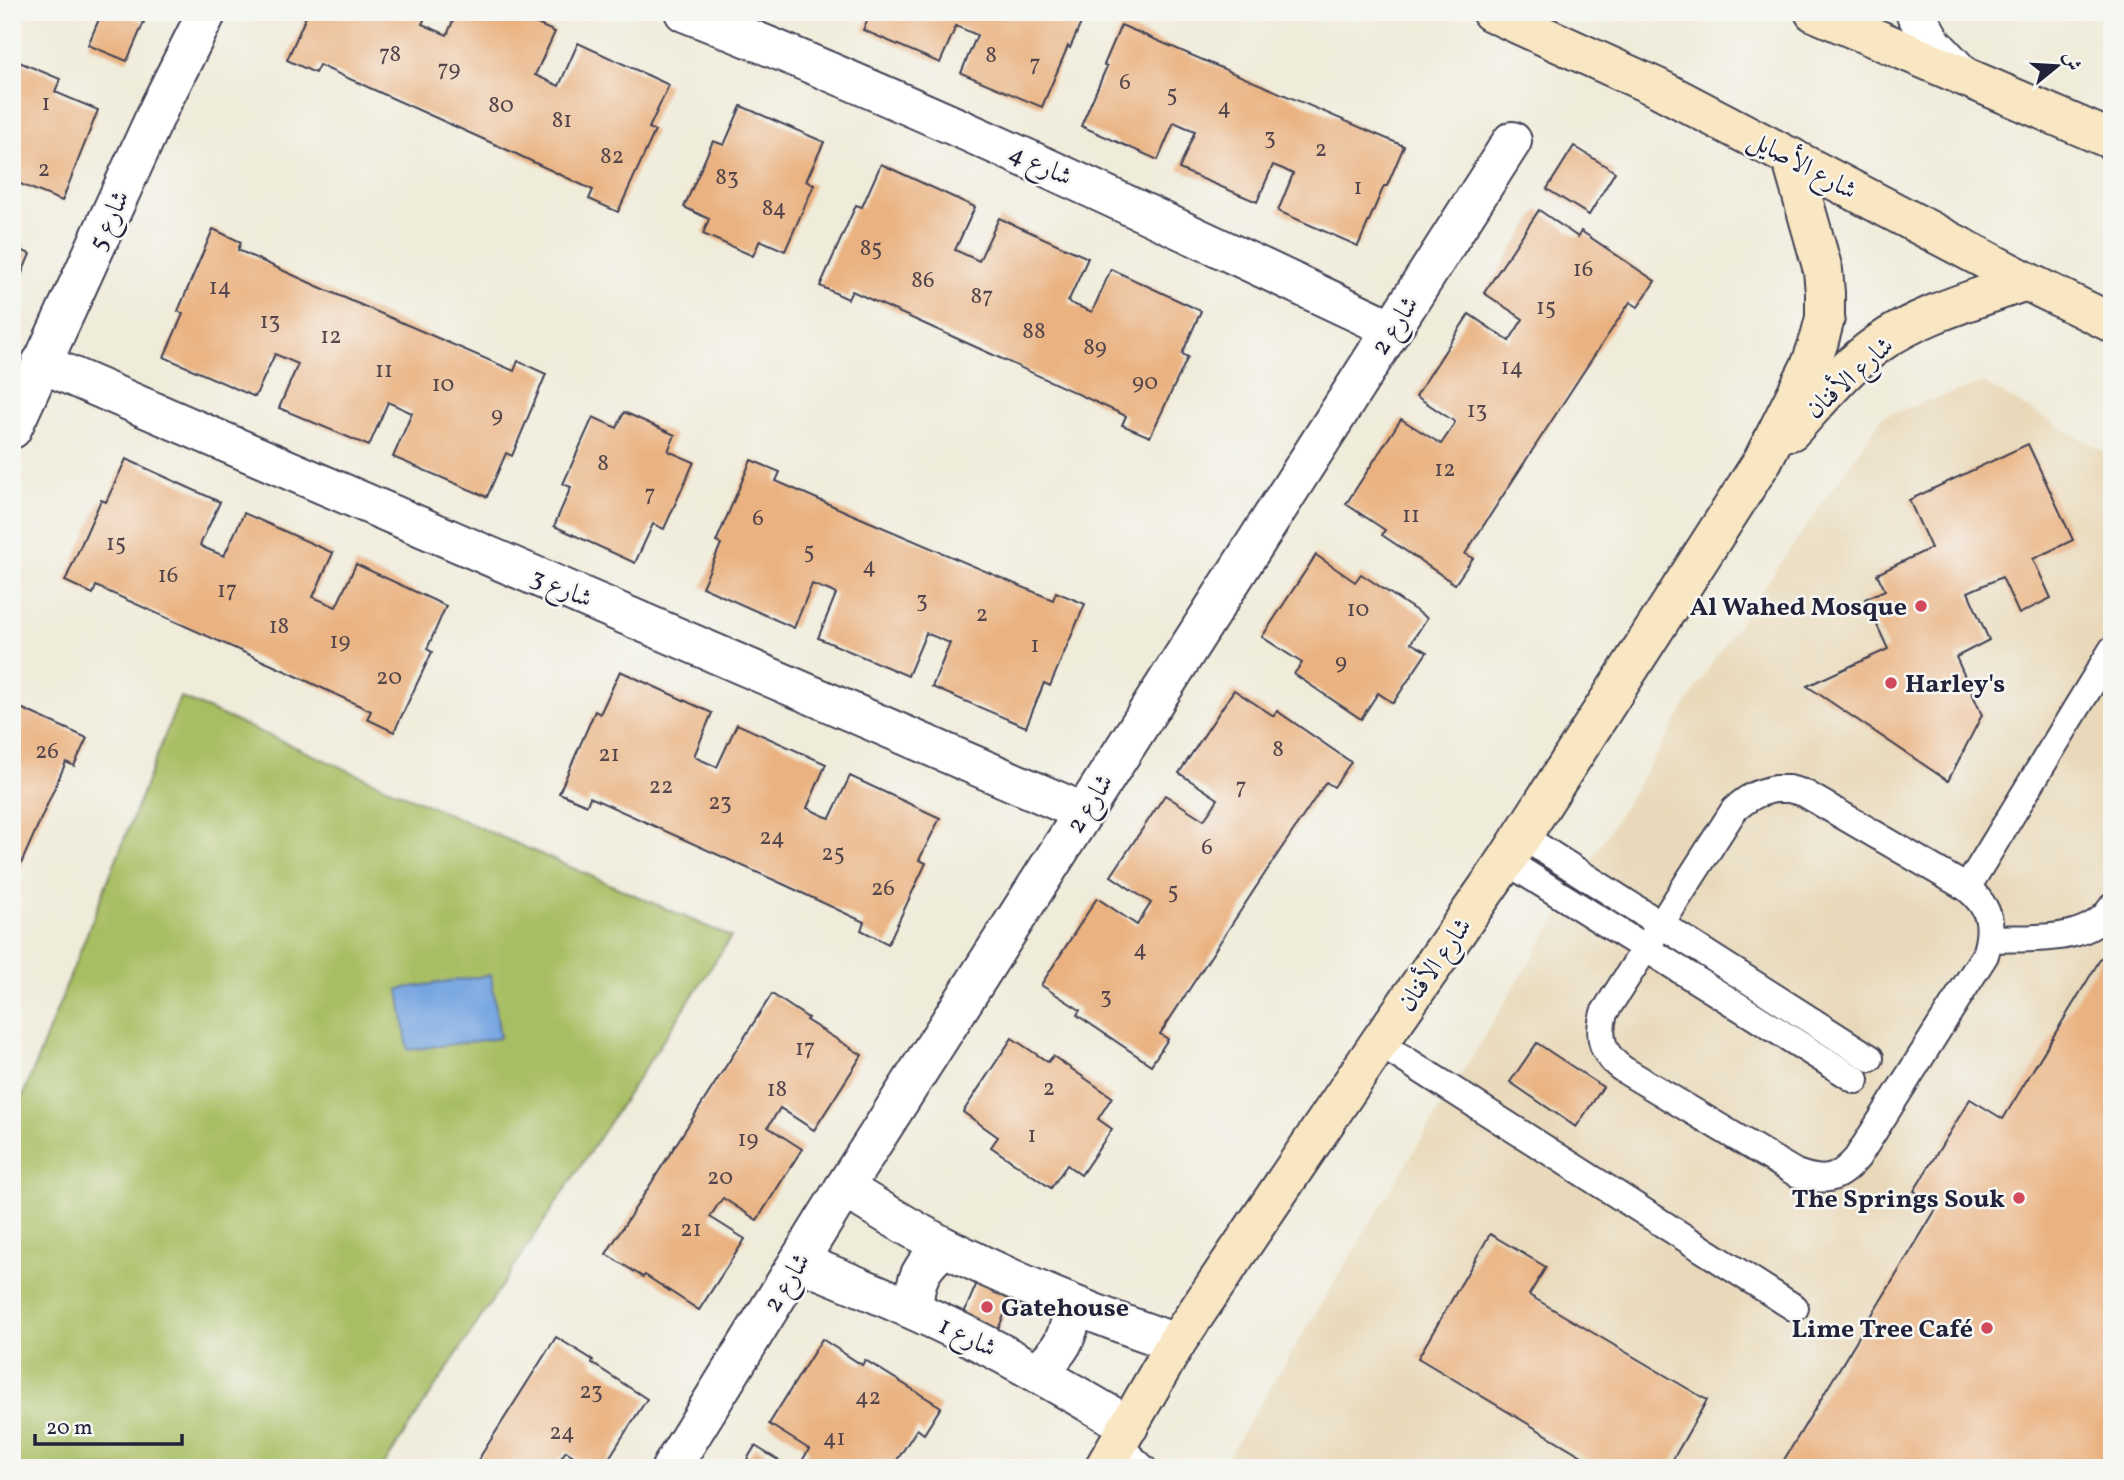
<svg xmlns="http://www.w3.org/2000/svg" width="2124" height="1480" font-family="Vollkorn,Amiri,serif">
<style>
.built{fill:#e9d9ba}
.green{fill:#a8be62;stroke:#65704e;stroke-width:2}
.water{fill:#77a6e1;stroke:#4c648e;stroke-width:2}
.building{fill:#eab281}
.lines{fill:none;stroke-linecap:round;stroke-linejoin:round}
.lane-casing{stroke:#414053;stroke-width:30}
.street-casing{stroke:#414053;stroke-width:42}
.secondary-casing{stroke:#414053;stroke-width:42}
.lane{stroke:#fff;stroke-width:26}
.street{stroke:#fff;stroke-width:38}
.secondary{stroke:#f9e7c3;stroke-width:38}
.poi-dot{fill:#d1495b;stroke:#f6f6f2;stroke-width:2.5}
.labels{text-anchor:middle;stroke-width:5;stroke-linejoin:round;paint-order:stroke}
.number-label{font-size:23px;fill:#54464c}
.street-label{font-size:26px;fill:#22223b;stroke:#f6f6f2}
.poi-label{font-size:26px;font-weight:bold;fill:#22223b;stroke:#f6f6f2;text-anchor:end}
</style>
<rect width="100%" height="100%" fill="#f6f6f2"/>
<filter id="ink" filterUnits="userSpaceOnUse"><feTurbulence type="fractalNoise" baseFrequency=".0143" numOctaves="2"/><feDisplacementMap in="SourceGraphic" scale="14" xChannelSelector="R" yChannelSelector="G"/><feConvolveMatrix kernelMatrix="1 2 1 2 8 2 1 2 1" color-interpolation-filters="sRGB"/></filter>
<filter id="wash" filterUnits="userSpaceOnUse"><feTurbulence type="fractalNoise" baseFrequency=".00686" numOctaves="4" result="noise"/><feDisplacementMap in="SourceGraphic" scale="28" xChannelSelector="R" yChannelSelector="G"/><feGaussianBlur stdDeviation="1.57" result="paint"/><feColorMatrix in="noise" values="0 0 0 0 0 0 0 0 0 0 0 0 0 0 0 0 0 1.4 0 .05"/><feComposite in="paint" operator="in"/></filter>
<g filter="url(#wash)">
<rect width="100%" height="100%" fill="#f0ecda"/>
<path class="built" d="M 1983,383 L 2112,456 L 2112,1468 L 1221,1468 L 1713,661 L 1883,416 Z"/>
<path class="green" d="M 180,697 L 731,937 L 382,1468 L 12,1468 L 12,1124 Z"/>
<path class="water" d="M 491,975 L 500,1038 L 408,1050 L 399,989 Z"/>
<g id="blocks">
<g class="building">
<path d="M 102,12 L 120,12 L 144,22 L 127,61 L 88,45 Z"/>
<path d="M 308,12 L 428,12 L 422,24 L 447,35 L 457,12 L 511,12 L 555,32 L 535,75 L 559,86 L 578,43 L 669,85 L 649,128 L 655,131 L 618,212 L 589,199 L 593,190 L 514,153 L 319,65 L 315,73 L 287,60 Z"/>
<path d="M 871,12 L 1086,12 L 1070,48 L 1068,46 L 1042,107 L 961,73 L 977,35 L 956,26 L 940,63 L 863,30 Z"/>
<path d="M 1121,25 L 1404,146 L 1387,186 L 1384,186 L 1358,246 L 1278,211 L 1293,174 L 1283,169 L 1273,165 L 1257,202 L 1179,169 L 1195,131 L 1185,127 L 1174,122 L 1158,160 L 1081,126 L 1107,66 L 1104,65 Z"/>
<path d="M 12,59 L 60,79 L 55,92 L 98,110 L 62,201 L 18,183 L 15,191 L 12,190 Z"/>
<path d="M 741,106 L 824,142 L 806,181 L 814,185 L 785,251 L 760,240 L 753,256 L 703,234 L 709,219 L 684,207 L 713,141 L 724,145 Z"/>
<path d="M 1574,146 L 1615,172 L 1589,215 L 1547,189 Z"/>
<path d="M 881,164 L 975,207 L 955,250 L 979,261 L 999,218 L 1088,258 L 1068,302 L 1092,312 L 1111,269 L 1201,311 L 1182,354 L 1188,357 L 1150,437 L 1122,425 L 1126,416 L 989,353 L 852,291 L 848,299 L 820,286 L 856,205 L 862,207 Z"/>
<path d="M 1539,210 L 1578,237 L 1581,231 L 1655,281 L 1638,307 L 1630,302 L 1582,374 L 1465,554 L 1473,558 L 1455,584 L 1382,535 L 1385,530 L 1346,504 L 1401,419 L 1441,444 L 1452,428 L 1455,422 L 1416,396 L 1469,314 L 1509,341 L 1523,319 L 1484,293 Z"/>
<path d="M 213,229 L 241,242 L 238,250 L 317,286 L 514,371 L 518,361 L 546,374 L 512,456 L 506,453 L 487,497 L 393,457 L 412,413 L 388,402 L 369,446 L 279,408 L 298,364 L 275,354 L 255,397 L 164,357 L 183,314 L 178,311 Z"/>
<path d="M 12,246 L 30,254 L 12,297 Z"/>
<path d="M 624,412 L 675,435 L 668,451 L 694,462 L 664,529 L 653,524 L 635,563 L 554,526 L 571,487 L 563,484 L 593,417 L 617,428 Z"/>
<path d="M 2028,444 L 2073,540 L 2033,559 L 2051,598 L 2019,614 L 2002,577 L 1968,592 L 1989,640 L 1956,657 L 1982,715 L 1948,781 L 1807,686 L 1888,649 L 1865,599 L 1885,590 L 1877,574 L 1931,548 L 1909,500 Z"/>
<path d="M 126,459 L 220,502 L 200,545 L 205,548 L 224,556 L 244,513 L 333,553 L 313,597 L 336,607 L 356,564 L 446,606 L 427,649 L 432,652 L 394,732 L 367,719 L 371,711 L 292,674 L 96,586 L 93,594 L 65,581 L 101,500 L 106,502 Z"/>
<path d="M 751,460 L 780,472 L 776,481 L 856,516 L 1053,600 L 1056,592 L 1085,604 L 1050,686 L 1044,683 L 1026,727 L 932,687 L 950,643 L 926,633 L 908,676 L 818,638 L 836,594 L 830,591 L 812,584 L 794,628 L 702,587 L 721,544 L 716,542 Z"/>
<path d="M 1316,555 L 1355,582 L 1361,574 L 1427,618 L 1411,643 L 1427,652 L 1393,703 L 1378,693 L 1361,719 L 1294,674 L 1302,663 L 1262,637 Z"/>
<path d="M 620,671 L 712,713 L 694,756 L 699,759 L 717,767 L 737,724 L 826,764 L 807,808 L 824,816 L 830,818 L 850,776 L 940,818 L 919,860 L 926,863 L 888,944 L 861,930 L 864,922 L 785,885 L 590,797 L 587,805 L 559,793 L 595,711 L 600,714 Z"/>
<path d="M 1234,690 L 1274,716 L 1277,711 L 1351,762 L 1334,787 L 1326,782 L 1277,855 L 1160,1034 L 1168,1039 L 1151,1065 L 1077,1015 L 1080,1010 L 1041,985 L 1097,898 L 1137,925 L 1140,920 L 1151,903 L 1111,876 L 1165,795 L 1204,820 L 1211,810 L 1218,799 L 1179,773 Z"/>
<path d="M 12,704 L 87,738 L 74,766 L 66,762 L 12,884 Z"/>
<path d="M 2112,940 L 2112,1468 L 1779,1468 L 1938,1206 L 1914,1191 L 1970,1099 L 2003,1119 Z"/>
<path d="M 772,994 L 808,1018 L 806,1020 L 862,1055 L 814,1130 L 780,1108 L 768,1127 L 802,1149 L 757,1220 L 723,1198 L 719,1203 L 710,1217 L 745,1239 L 699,1310 L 645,1275 L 643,1277 L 606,1254 Z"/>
<path d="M 1012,1038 L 1048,1062 L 1053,1056 L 1112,1097 L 1098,1119 L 1112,1129 L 1081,1175 L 1067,1165 L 1051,1188 L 991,1147 L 998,1137 L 963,1112 Z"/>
<path d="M 1537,1043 L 1603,1087 L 1576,1127 L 1510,1082 Z"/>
<path d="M 1490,1234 L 1546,1267 L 1529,1295 L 1707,1400 L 1668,1468 L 1602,1468 L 1418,1358 Z"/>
<path d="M 979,1278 L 1013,1295 L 995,1336 L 961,1320 Z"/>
<path d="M 556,1337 L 593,1360 L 592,1363 L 647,1399 L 621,1439 L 603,1468 L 592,1468 L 566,1451 L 554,1468 L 473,1468 Z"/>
<path d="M 822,1339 L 862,1365 L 865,1360 L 941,1407 L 924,1434 L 917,1429 L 892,1468 L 798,1468 L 809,1449 L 769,1424 Z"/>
<path d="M 755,1446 L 791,1468 L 742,1468 Z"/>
</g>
</g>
</g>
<g filter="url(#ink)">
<use href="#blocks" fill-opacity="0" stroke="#414053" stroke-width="2"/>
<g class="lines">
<g class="lane-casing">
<g id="lane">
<path d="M 1775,789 L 1789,789 L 1804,793 L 1967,888 C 1991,908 1994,926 1985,955 L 1857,1158 C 1837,1181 1824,1183 1796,1173 L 1624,1070 C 1603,1056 1597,1037 1604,1013 L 1734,810 C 1747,798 1758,792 1775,789 Z"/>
<path d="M 1522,836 L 1870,1058"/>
<path d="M 1506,861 L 1856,1080"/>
<path d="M 1967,888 L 2112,650"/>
<path d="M 1990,939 C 2030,937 2087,945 2112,907"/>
<path d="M 1379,1043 L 1795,1308"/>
<path d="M 1118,1445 L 1143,1468"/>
</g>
</g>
<g class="street-casing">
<g id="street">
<path d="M 684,12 C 925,107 1158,219 1392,329"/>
<path d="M 1915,12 L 1932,43 L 1962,75"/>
<path d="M 41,363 L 1083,812"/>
<path d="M 12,429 L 160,106 L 207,12"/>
<path d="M 844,1188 C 878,1209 912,1230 947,1248 C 1021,1285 1097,1316 1176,1343"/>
<path d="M 799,1262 C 860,1286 921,1312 980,1342 C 1031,1368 1080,1397 1129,1426"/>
<path d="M 914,1310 C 914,1279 921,1266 945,1247"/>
<path d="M 1037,1372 C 1061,1351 1069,1338 1073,1306"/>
<path d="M 671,1468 L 844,1188 L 1512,141"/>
</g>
</g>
<g class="secondary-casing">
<g id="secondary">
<path d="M 1491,12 L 1658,88 L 2026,281 L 2112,323"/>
<path d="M 1814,12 L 2112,140"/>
<path d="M 1791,431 C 1818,402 1845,367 1878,344 C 1918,315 1979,298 2026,281"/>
<path d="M 1104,1468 L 1176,1343 L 1379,1043 L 1506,861 L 1763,460 L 1811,364 L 1819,341 L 1825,318 L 1825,293 L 1823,270 L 1791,157"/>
</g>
</g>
<use href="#lane" class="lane"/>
<use href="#street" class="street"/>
<use href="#secondary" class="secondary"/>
</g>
</g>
<g class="poi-dot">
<circle cx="1921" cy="606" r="7"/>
<circle cx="1891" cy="683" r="7"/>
<circle cx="2019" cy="1198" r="7"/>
<circle cx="987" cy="1307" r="7"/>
<circle cx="1987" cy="1328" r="7"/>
</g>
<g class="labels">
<g class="number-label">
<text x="390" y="61">78</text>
<text x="991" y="62">8</text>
<text x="1035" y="71">7</text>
<text x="449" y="76">79</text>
<text x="1125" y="89">6</text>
<text x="1172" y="101">5</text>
<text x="46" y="110">1</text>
<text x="501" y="112">80</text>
<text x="1224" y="114">4</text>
<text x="562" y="127">81</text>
<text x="1270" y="144">3</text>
<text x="1321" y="156">2</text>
<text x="612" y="163">82</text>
<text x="44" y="176">2</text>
<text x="727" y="184">83</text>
<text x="1358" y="194">1</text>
<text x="774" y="215">84</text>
<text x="871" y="255">85</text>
<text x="1583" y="276">16</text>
<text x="923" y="287">86</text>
<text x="220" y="294">14</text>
<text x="982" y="303">87</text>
<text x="1546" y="314">15</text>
<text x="270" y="328">13</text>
<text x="1034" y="338">88</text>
<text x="331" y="343">12</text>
<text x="1095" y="354">89</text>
<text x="1512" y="374">14</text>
<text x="384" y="377">11</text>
<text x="1145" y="389">90</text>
<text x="443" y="391">10</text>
<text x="1477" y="417">13</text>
<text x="497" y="422">9</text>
<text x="603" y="470">8</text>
<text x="1445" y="476">12</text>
<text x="650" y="501">7</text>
<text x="1411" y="522">11</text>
<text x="758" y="525">6</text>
<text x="116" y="550">15</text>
<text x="809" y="558">5</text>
<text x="869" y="573">4</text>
<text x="168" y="582">16</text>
<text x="227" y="597">17</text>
<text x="922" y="607">3</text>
<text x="1358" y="616">10</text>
<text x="982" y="621">2</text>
<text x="279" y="633">18</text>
<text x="340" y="648">19</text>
<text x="1035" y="652">1</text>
<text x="1341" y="669">9</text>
<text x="389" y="684">20</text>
<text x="1278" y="756">8</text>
<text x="47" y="758">26</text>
<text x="609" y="761">21</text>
<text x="661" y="793">22</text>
<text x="1241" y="794">7</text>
<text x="720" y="809">23</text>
<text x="772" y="844">24</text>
<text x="1207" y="854">6</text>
<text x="833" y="860">25</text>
<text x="883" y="895">26</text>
<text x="1173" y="898">5</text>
<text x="1140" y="956">4</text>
<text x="1106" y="1003">3</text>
<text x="805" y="1055">17</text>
<text x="1049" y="1095">2</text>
<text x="777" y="1096">18</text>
<text x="1032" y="1142">1</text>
<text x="748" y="1146">19</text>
<text x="720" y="1184">20</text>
<text x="691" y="1236">21</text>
<text x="591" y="1398">23</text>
<text x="868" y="1404">42</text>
<text x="562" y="1439">24</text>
<text x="834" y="1445">41</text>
</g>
<g class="street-label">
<text transform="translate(1041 164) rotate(25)" y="9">شارع 4</text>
<text transform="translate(1803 164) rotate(28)" y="9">شارع الأصايل</text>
<text transform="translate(108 220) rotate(-65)" y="9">شارع 5</text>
<text transform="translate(1394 325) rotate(-57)" y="9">شارع 2</text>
<text transform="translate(1849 377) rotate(-42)" y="9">شارع الأفنان</text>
<text transform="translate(562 587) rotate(23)" y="9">شارع 3</text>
<text transform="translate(1089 803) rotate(-58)" y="9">شارع 2</text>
<text transform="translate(1434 964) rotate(-55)" y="9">شارع الأفنان</text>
<text transform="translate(786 1282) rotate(-58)" y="9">شارع 2</text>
<text transform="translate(968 1336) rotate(26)" y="9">شارع 1</text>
</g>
<g class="poi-label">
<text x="1907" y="615">Al Wahed Mosque</text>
<text x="1905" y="692" text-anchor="start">Harley's</text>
<text x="2005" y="1207">The Springs Souk</text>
<text x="1001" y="1316" text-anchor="start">Gatehouse</text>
<text x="1973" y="1337">Lime Tree Café</text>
</g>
</g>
<rect width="2124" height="1480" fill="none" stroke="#f6f6f2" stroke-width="42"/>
<g transform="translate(2057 66) rotate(72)" stroke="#f6f6f2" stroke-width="5" paint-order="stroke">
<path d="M0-5L12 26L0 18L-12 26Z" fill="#22223b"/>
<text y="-10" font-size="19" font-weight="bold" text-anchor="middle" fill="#22223b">ش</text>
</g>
<path d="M35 1434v10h147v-10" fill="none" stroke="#22223b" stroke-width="3.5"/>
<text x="46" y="1434" font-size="21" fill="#22223b" stroke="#f6f6f2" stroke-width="5" paint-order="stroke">20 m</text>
</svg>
